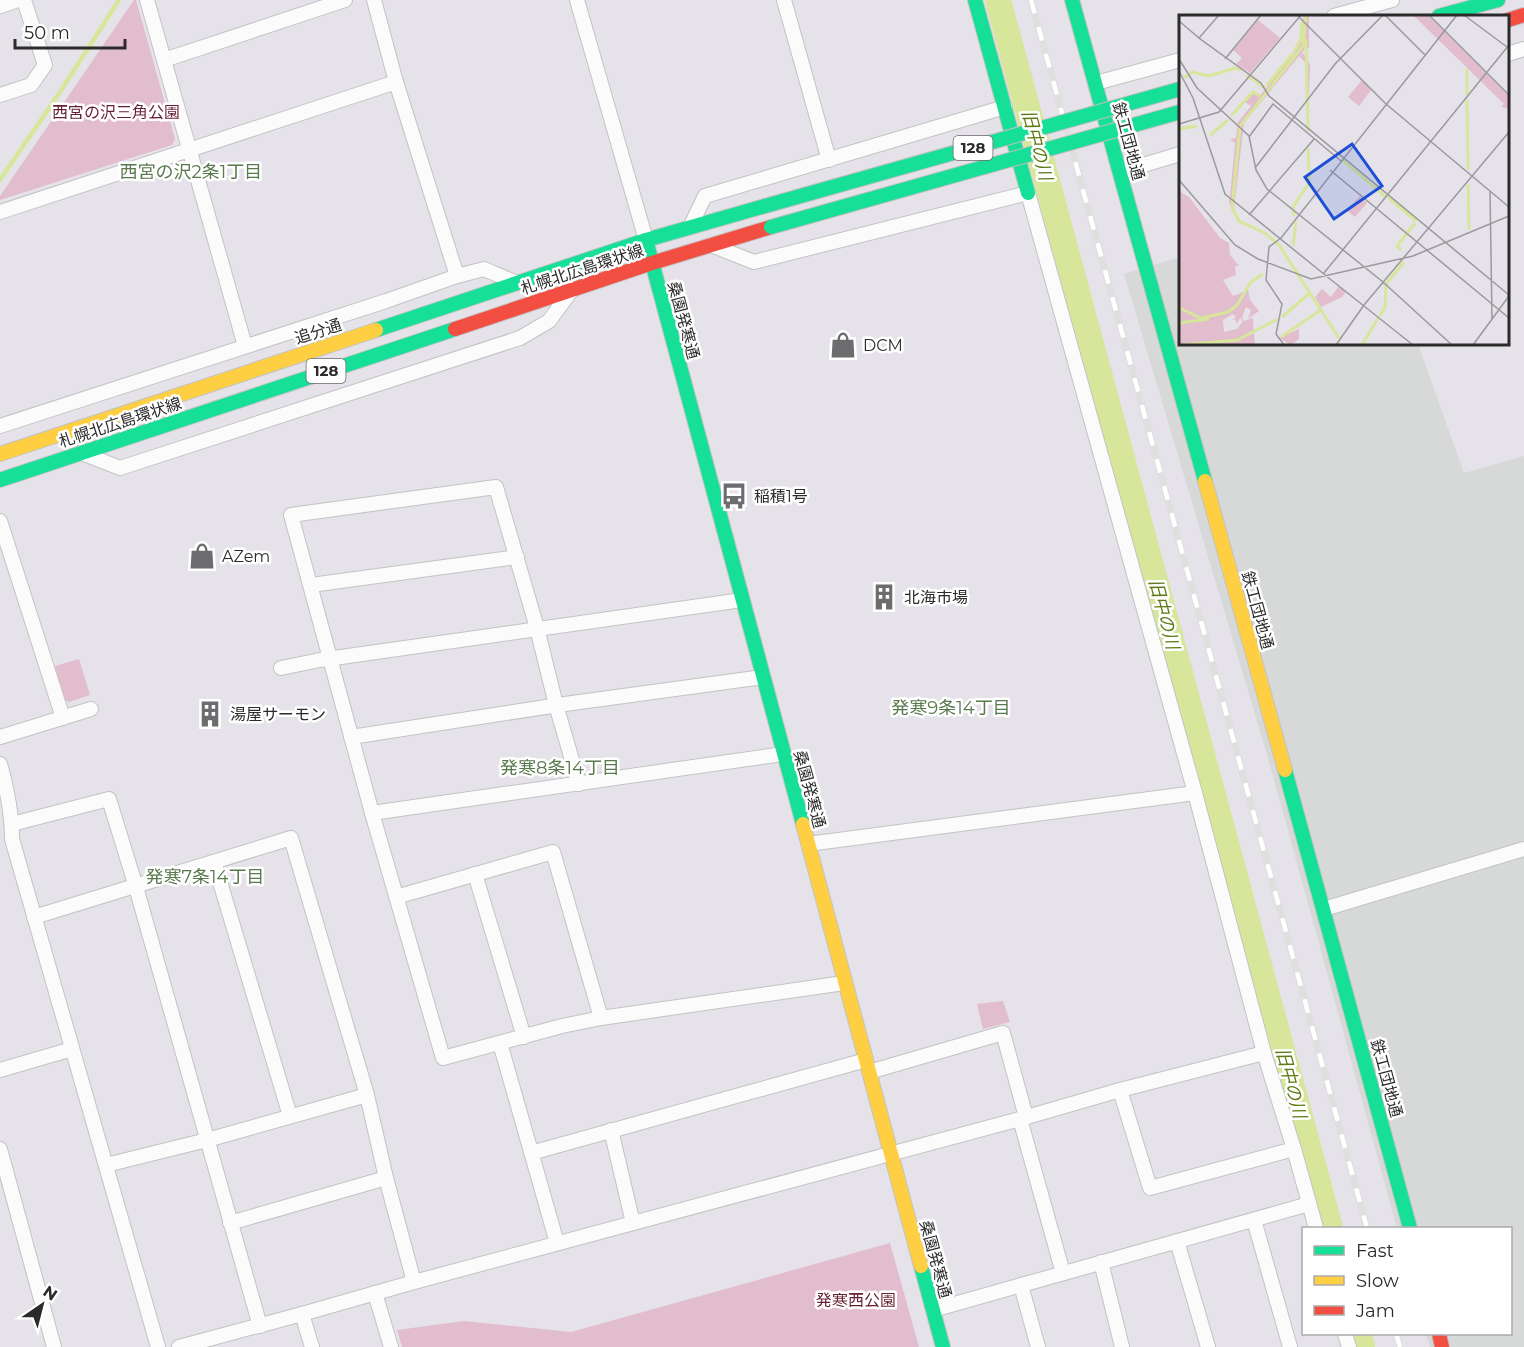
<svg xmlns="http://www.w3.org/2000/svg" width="1524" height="1347" font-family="Montserrat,'Noto Sans JP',sans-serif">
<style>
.industrial{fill:#d7d9d9}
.green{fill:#e2bdce}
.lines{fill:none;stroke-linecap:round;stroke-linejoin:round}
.stream{stroke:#d7e69b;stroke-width:4.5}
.river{stroke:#d7e69b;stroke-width:26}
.street-casing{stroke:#c2c3c3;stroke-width:16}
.fast-casing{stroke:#c2c3c3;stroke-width:16}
.slow-casing{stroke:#c2c3c3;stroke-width:16}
.jam-casing{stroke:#c2c3c3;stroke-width:16}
.street{stroke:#fbfbfc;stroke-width:14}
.fast{stroke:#16e098;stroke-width:14}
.slow{stroke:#ffcf43;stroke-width:14}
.jam{stroke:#f24e42;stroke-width:14}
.rail-casing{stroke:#dedfde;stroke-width:7}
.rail{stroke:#fff;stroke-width:4.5;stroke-dasharray:14;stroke-linecap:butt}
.fast-bridge-casing{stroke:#c0bec0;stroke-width:16;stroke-linecap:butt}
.fast-bridge{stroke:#16e098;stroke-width:14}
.labels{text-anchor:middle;stroke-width:5;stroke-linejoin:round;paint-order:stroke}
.shield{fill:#fff;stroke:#6b6b6b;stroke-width:1.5}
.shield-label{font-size:15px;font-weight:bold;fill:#2b2b2b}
.park-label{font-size:16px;fill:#651f32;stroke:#fff}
.street-label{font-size:16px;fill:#2b2b2b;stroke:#fff}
.poi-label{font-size:16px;fill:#2b2b2b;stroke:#fff;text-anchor:start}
.water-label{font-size:18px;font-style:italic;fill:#5d7b15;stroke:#fff}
.neighbourhood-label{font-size:18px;fill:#597a4e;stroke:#fff}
.inset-river{fill:none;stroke:#d7e69b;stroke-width:3}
.inset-road{fill:none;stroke:#9b999d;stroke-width:1.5}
.view{fill:#1d4ed8;fill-opacity:0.15;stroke:#1d4ed8;stroke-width:3}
.inset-edge{fill:none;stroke:#2b2b2b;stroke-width:3}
</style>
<rect width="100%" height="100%" fill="#e6e2e9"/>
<path class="industrial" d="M 1180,257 L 1180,344 L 1418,344 L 1464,473 L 1524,456 L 1524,1347 L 1430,1347 L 1426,1334 L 1510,1334 L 1510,1228 L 1397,1228 L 1268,758 L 1124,274 Z"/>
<g class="green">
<path d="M 134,0 L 136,0 L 175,139 L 172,145 L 0,200 L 0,196 Z"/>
<path d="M 79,659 L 90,695 L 69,702 L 64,699 L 55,666 Z"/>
<path d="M 1003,1001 L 1010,1022 L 983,1029 L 977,1004 Z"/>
<path d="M 890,1243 L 919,1347 L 402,1347 L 397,1330 L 464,1321 L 571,1332 Z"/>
</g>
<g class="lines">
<path class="stream" d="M 0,180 L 60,92 L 119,0"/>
<g class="river">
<path d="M 998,0 L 1330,1228"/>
<path d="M 1359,1334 L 1362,1347"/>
</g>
<g class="street-casing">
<g id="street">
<path d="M 147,0 L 245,346"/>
<path d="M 374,0 L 396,82 L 457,276"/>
<path d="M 577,0 L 646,240"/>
<path d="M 784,0 L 829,160"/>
<path d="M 0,6 L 18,0"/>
<path d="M 1334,16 L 1392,0"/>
<path d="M 1508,54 L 1524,49"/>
<path d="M 164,60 L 345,0"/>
<path d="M 1096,83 L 1180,60"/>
<path d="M 0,95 L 31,85 L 45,65 L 24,0"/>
<path d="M 1120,172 L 1180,154"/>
<path d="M 0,212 L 396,82"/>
<path d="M 690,227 L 705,196 L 1005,107"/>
<path d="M 711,245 L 754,262 L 1028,193 L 1195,793 L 1264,1053 L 1294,1149 L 1316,1228"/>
<path d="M 0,426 L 386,301 L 457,276 L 484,269 L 517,283"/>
<path d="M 82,453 L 120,468 L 520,338 L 549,321 L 571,291"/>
<path d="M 0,521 L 63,718"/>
<path d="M 311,585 L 517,557"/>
<path d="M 281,668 L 320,660 L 742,600"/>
<path d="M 0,737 L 91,709"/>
<path d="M 351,737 L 565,704 L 763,677"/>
<path d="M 0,764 C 7,789 12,813 12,839 L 158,1347"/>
<path d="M 372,813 L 783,754"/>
<path d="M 12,824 L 109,799 L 136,887 L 260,1326"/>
<path d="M 808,844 L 1195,793"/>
<path d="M 214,862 L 290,1116"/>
<path d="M 475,874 L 524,1037"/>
<path d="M 396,897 L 553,852 L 601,1018 L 562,1026 L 443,1058 L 372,813 L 291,515 L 496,487 L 537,628 L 556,705 L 579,784"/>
<path d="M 1324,909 L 1524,849"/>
<path d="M 34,917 L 291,838 L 367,1095 L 386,1178 L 414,1282"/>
<path d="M 601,1018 L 844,983"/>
<path d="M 500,1043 L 557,1243"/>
<path d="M 0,1070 L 72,1049"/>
<path d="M 869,1072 L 1003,1033 L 1026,1117"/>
<path d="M 1120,1090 L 1150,1188 L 1294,1149"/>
<path d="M 1020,1119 L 1063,1273"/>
<path d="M 611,1130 L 633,1223"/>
<path d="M 0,1149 L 54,1347"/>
<path d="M 531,1153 L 866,1060"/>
<path d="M 106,1165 L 207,1140 L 367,1095"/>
<path d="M 1254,1220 L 1290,1347"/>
<path d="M 230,1223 L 386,1178"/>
<path d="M 1177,1241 L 1208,1347"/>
<path d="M 1101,1262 L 1122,1347"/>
<path d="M 1021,1285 L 1038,1347"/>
<path d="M 375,1293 L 391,1347"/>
<path d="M 933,1310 L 1309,1204"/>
<path d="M 302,1314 L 312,1347"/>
<path d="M 1345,1334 L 1349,1347"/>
<path d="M 179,1347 L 302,1314 L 414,1282 L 1020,1119 L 1120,1090 L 1264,1053"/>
</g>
</g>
<g class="fast-casing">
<g id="fast">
<path d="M 975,0 L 1028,193"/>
<path d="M 1072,0 L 1205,481"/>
<path d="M 1439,16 L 1498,0"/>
<path d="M 646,240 L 803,824"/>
<path d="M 376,330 L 646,240 L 765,206"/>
<path d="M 0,480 L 455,329"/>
<path d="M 1285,770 L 1410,1228"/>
<path d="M 921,1266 L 943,1347"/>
</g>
</g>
<g class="slow-casing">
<g id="slow">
<path d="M 0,454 L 376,330"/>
<path d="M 1205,481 L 1285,770"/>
<path d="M 803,824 L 921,1266"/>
</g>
</g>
<g class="jam-casing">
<g id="jam">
<path d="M 1508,20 L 1524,15"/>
<path d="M 455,329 L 652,263 L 771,227"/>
<path d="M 1439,1334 L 1442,1347"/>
</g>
</g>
<use href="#street" class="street"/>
<use href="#fast" class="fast"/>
<use href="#slow" class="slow"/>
<use href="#jam" class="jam"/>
<g class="rail-casing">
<g id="rail">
<path d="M 1031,0 L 1367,1228"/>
<path d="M 1396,1334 L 1400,1347"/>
</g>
</g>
<use href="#rail" class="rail"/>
<g class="fast-bridge-casing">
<g id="fast-bridge">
<path d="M 765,206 L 1180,89"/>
<path d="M 771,227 L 1180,112"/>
</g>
</g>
<use href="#fast-bridge" class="fast-bridge"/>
</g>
<defs>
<g id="shop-bare" transform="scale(2.07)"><path d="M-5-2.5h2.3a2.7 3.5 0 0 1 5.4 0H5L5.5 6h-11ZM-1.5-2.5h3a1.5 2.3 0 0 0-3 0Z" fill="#6c6b6e" stroke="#fff" stroke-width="2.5" paint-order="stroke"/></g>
<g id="bus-bare" transform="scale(2.07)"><path d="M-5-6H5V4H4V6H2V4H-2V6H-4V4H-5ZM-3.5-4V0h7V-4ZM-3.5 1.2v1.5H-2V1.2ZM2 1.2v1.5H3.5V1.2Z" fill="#6c6b6e" stroke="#fff" stroke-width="2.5" paint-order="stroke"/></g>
<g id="building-bare" transform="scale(2.07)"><path d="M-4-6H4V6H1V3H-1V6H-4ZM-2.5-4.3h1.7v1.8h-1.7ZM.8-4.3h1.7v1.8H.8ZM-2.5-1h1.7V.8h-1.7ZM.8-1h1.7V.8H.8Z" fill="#6c6b6e" stroke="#fff" stroke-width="2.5" paint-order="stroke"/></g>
</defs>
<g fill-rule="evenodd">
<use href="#shop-bare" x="843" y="345"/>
<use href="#bus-bare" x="734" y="496"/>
<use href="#shop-bare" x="202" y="556"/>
<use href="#building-bare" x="884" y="597"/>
<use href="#building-bare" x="210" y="714"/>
</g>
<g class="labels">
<g class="shield">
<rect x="953.5" y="136" width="39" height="24" rx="4.5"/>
<rect x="306.5" y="359" width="39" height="24" rx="4.5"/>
</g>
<g class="shield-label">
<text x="973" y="153">128</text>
<text x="326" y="376">128</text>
</g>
<g class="park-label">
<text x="116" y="118">西宮の沢三角公園</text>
<text x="856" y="1306">発寒西公園</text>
</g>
<g class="street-label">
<text transform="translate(1129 141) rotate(75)" y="6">鉄工団地通</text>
<text transform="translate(582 269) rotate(-18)" y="6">札幌北広島環状線</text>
<text transform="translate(684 320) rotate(75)" y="6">桑園発寒通</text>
<text transform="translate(318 331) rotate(-18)" y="6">追分通</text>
<text transform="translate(120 422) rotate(-18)" y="6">札幌北広島環状線</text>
<text transform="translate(1258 610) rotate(75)" y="6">鉄工団地通</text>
<text transform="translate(810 789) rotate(75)" y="6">桑園発寒通</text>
<text transform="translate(1387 1078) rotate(75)" y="6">鉄工団地通</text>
<text transform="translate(936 1259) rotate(75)" y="6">桑園発寒通</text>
</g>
<g class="poi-label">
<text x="863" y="351">DCM</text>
<text x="754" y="502">稲積1号</text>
<text x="222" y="562">AZem</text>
<text x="904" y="603">北海市場</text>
<text x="230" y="720">湯屋サーモン</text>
</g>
<g class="water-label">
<text transform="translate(1037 145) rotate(75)" y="6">旧中の川</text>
<text transform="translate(1164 614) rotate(75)" y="6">旧中の川</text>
<text transform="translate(1291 1083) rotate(75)" y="6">旧中の川</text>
</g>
<g class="neighbourhood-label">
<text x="191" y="178">西宮の沢2条1丁目</text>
<text x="951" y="714">発寒9条14丁目</text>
<text x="560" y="774">発寒8条14丁目</text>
<text x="205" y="883">発寒7条14丁目</text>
</g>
</g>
<g transform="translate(1179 15)">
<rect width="330" height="330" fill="#e6e2e9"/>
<path d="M 125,0 L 130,0 L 130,33 L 126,33 L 121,41 L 124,38 L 131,50 L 130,79 L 128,81 L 126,47 L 120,41 L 65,108 L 55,193 L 50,189 L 51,181 L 56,128 L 51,124 L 57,123 L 59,107 L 72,91 L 66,87 L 75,77 L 80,82 L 120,31 ZM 234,0 L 249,0 L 330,81 L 330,94 L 322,92 L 325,89 ZM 79,5 L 101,23 L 71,58 L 57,49 L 63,43 L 54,35 ZM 183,65 L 192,75 L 180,91 L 169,82 ZM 0,176 L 10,182 L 41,223 L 50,228 L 51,240 L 60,251 L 56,251 L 57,260 L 44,265 L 54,281 L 69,275 L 71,285 L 80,296 L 69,304 L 72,295 L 67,292 L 63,303 L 65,306 L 74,303 L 76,330 L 0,330 ZM 54,299 L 57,302 L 51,306 L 56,304 L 58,309 L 61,303 L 64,306 L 58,314 L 45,317 L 44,305 ZM 181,181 L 188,188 L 176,202 L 167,195 ZM 160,271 L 167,277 L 163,282 L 142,292 L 136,282 L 143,274 L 152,282 ZM 120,314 L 120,324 L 112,330 L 100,323 Z" fill="#e2bdce" fill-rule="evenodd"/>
<path class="inset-river" d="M 127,0 L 124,31 L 61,111 L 53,193 L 60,206 L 86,218 L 100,230 L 160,323M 127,24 L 129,116M 115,37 L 122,24 L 123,7M 68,60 L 86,73M 5,63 L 14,57 L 30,61 L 56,53 L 62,55M 88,70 L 114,38M 288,80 L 288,54M 288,85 L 289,155M 52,101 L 74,77 L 81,81M 0,114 L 18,111M 31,120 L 49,105M 129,133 L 130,156M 162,144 L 207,182M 289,169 L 290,215M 209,182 L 237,206M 115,201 L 114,192 L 130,168 L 130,159M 114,231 L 117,207M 222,235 L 218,231 L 236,208M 0,293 L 22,303 L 49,297 L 58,290 L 72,267 L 84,259M 201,301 L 206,293 L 207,269 L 225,247M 103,302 L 132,277M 0,308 L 30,304M 102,322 L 143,294M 2,330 L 58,325 L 99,304M 183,330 L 199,303"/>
<path class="inset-road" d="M 40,0 L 20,23 L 82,68 L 90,81 L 330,280M 118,0 L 207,89 L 330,192M 206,0 L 246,40M 250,0 L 330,80M 285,0 L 328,32M 0,6 L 20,23M 0,44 L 18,73 L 70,121 L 77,155 L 88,174 L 204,267 L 273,330M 46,44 L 82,0M 0,56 L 14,83 L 46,179 L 151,264M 0,109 L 40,97 L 122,0M 70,122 L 94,89 L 162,146M 76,153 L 156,49 L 204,0M 151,155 L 330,303M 0,165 L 56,230 L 79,244 L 132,264 L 234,241 L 330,201M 311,176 L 313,304M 70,200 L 135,124M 145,258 L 330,30M 151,264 L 234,330M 185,290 L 330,117M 105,330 L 97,319 L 103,289 L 87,265 L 90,232 L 102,223 L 278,0M 157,330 L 185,290M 294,330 L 330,281"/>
<path class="view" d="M 173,129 L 203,171 L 155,204 L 126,162 Z"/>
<rect width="330" height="330" class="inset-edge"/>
</g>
<rect x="1302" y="1227" width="210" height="108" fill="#ffffff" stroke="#aaaaaa" stroke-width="1.5"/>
<rect x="1314" y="1246" width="30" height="9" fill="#16e098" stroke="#aaaaaa" stroke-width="1.5"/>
<text x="1356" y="1257" font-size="18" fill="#2b2b2b">Fast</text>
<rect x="1314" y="1276" width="30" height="9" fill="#ffcf43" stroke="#aaaaaa" stroke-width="1.5"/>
<text x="1356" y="1287" font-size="18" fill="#2b2b2b">Slow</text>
<rect x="1314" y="1306" width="30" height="9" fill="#f24e42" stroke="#aaaaaa" stroke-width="1.5"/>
<text x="1356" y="1317" font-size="18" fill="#2b2b2b">Jam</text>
<g transform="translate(42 1305) rotate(35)" stroke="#ffffff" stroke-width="4.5" paint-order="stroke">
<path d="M0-4.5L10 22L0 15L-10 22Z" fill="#2b2b2b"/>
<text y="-9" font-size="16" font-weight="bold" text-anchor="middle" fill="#2b2b2b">N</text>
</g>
<path d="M15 39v9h110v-9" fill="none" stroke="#2b2b2b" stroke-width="3"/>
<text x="24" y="39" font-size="18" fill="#2b2b2b" stroke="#ffffff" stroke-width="4.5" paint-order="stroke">50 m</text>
</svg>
